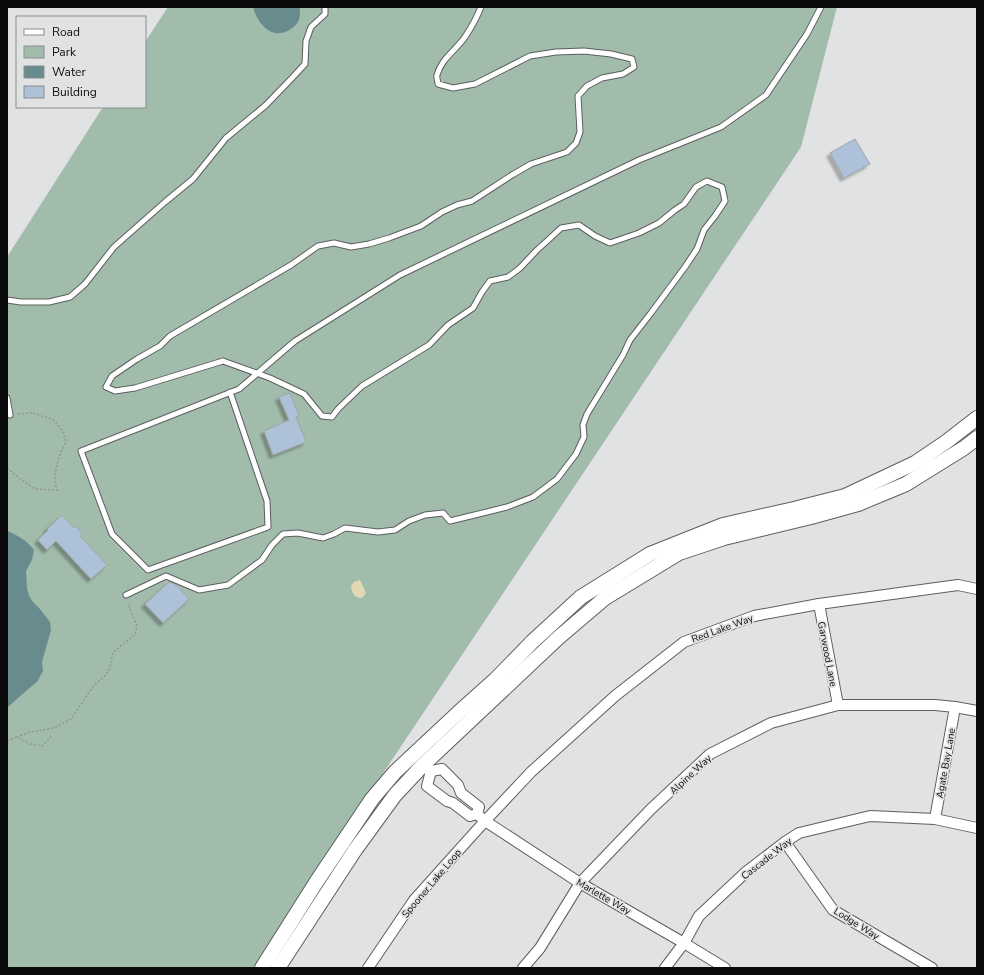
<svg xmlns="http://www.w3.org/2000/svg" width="984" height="975" font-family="'Nunito Sans',sans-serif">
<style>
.green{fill:#a2bcac}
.sand{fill:#e2d8b3}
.water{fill:#688c8e}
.building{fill:#adc1d9;stroke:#a3a4a5;filter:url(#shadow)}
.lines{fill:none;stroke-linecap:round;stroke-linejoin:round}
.service-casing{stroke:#5d5e5f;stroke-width:7}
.minor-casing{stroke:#5d5e5f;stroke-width:12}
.secondary-casing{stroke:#5d5e5f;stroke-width:16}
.path{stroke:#939394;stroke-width:1.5;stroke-dasharray:2 2;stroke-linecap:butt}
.service{stroke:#fff;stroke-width:5}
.minor{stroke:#fff;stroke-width:10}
.secondary{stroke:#fff;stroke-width:14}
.labels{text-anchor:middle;stroke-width:3.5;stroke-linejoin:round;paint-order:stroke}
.street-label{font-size:10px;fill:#0b0b0c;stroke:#e1e2e3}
</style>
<defs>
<filter id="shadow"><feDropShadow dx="-3.5" dy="3.5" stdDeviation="1" flood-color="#0004"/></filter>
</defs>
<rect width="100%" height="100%" fill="#e1e2e3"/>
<path class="green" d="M 168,7 L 837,7 L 801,147 L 253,968 L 7,968 L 7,257 L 103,107 L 145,107 L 145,42 Z"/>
<path class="sand" d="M 360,580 L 366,593 L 362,598 C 354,598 352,593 351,586 L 354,582 Z"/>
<g class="water">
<path d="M 253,7 L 300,7 C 300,11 300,16 299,20 C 296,28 283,35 275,33 C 263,30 256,18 253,7 Z"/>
<path d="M 7,531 C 18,535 27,541 34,550 L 32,560 L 26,571 L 27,588 L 29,596 L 33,602 L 40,609 L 50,622 L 51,630 L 42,662 L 43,671 L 37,682 L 27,690 L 7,708 Z"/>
</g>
<g class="building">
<path d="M 855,139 L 870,164 L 844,178 L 830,153 Z"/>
<path d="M 290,393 L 299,416 L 296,417 L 306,442 L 273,455 L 264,431 L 289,420 L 279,397 Z"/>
<path d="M 62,515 L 74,528 L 76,526 L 82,534 L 80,536 L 107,565 L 91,579 L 56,541 L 47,550 L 38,540 L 48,530 L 47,529 Z"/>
<path d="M 169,582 L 175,584 L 189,599 L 163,623 L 145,604 Z"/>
</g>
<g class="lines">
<g class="service-casing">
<g id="service">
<path d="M 7,300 L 21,302 L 49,302 L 70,297 L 85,284 L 114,247 L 165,202 L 193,179 L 226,138 L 266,105 L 292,78 L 305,64 L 306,41 L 311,27 L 325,14 L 325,7"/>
<path d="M 230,392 L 267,501 L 268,527 L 148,570 L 112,534 L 81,451 L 239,389 L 295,341 L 400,275 L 639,160 L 721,127 L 766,95 L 807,34 L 821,7"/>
<path d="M 7,398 L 10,415"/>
<path d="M 126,595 L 166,576 L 199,590 L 228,585 L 262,560 L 272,545 L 283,534 L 298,533 L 323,538 L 334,534 L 345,528 L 378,532 L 395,530 L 409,521 L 425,515 L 443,513 L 450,521 L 507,507 L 533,497 L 557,479 L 576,454 L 584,437 L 583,425 L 587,414 L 623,355 L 630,340 L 651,313 L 685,267 L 697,249 L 704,230 L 715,216 L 725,201 L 722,187 L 707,181 L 696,187 L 684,204 L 675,210 L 659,223 L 639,233 L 610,243 L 595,236 L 579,225 L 561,228 L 547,241 L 537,250 L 520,268 L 508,277 L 490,281 L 482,292 L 473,308 L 448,325 L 429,345 L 362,386 L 338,409 L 332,417 L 322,416 L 304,394 L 270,378 L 223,361 L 135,388 L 115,391 L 106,387 L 112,376 L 137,359 L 160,346 L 170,336 L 291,265 L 318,246 L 334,243 L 351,247 L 369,244 L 389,238 L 421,226 L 442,212 L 457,205 L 472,201 L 512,175 L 531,164 L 567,152 L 576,143 L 580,132 L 578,96 L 587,86 L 602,78 L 623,74 L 634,67 L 632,59 L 611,54 L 584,51 L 556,52 L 530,56 L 475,84 L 453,88 L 438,84 C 438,81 436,77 437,75 C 441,59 456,50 465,37 C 471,28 477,17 481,7"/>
</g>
</g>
<g class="minor-casing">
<g id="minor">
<path d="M 819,604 L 838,705"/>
<path d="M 423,765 L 431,771 L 442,769 L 458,785 L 461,793 L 479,807 L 477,814"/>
<path d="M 431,771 L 427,786 L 447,801 L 453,803 L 470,816 L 477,814"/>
<path d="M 477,814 L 485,821 L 580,883 L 684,943 L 725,968"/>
<path d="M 935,819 L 955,707"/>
<path d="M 785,842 L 833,910 L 932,968"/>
<path d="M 368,968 L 414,900 L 485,821 L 531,772 L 615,696 L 684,642 L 754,616 L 819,604 L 958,585 L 977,589"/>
<path d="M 523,968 L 540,948 L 580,883 L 651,809 L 710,754 L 771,723 L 838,705 L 935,705 L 955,707 L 977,711"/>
<path d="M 665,968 L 684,943 L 699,916 L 746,872 L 785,842 L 799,833 L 870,816 L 935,819 L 977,828"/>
</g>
</g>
<g class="secondary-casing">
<g id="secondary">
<path d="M 262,968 L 317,881 L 372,799 L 395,772 L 458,713 L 496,679 L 532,642 L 581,597 L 650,554 L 723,525 L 794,509 L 845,496 L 915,463 L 946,442 L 977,418"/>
<path d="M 278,968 L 355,850 L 395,795 L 423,765 L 558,638 L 605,598 L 679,553 L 724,538 L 811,517 L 858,504 L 906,484 L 964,448 L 977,438"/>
</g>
</g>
<g class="path">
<path d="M 7,468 L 19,478 L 35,489 L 57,490 C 52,473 58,458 66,442 L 63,432 L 54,420 L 33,413 L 17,414"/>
<path d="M 51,736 L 49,739 L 42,746 L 30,744 L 17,737 L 30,732 L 54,728 L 71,719 L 80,706 L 87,695 L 94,685 L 104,677 L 110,668 L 113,652 L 135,635 L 137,626 L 130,609 L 128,603"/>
<path d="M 7,741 L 17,737"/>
</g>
<use href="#service" class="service"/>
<use href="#minor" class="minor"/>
<use href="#secondary" class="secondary"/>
</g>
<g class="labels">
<g class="street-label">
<text transform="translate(722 628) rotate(-20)" y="4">Red Lake Way</text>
<text transform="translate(828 654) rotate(79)" y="4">Garwood Lane</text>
<text transform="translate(945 763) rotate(-80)" y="4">Agate Bay Lane</text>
<text transform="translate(690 774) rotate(-43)" y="4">Alpine Way</text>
<text transform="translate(766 858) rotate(-38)" y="4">Cascade Way</text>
<text transform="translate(431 883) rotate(-50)" y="4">Spooner Lake Loop</text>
<text transform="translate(604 896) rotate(30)" y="4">Marlette Way</text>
<text transform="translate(857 923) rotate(32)" y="4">Lodge Way</text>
</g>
</g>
<rect width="984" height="975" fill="none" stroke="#0b0b0c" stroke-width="16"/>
<rect x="16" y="16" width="130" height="92" fill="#e1e2e3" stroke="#8b8c8d"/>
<rect x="24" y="29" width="20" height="6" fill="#ffffff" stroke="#8b8c8d"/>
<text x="52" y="36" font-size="12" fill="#0b0b0c">Road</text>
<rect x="24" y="46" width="20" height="12" fill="#a2bcac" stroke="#8b8c8d"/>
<text x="52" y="56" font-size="12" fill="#0b0b0c">Park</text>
<rect x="24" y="66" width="20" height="12" fill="#688c8e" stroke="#8b8c8d"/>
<text x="52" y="76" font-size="12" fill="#0b0b0c">Water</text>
<rect x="24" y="86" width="20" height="12" fill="#adc1d9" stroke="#8b8c8d"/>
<text x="52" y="96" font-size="12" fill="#0b0b0c">Building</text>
</svg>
